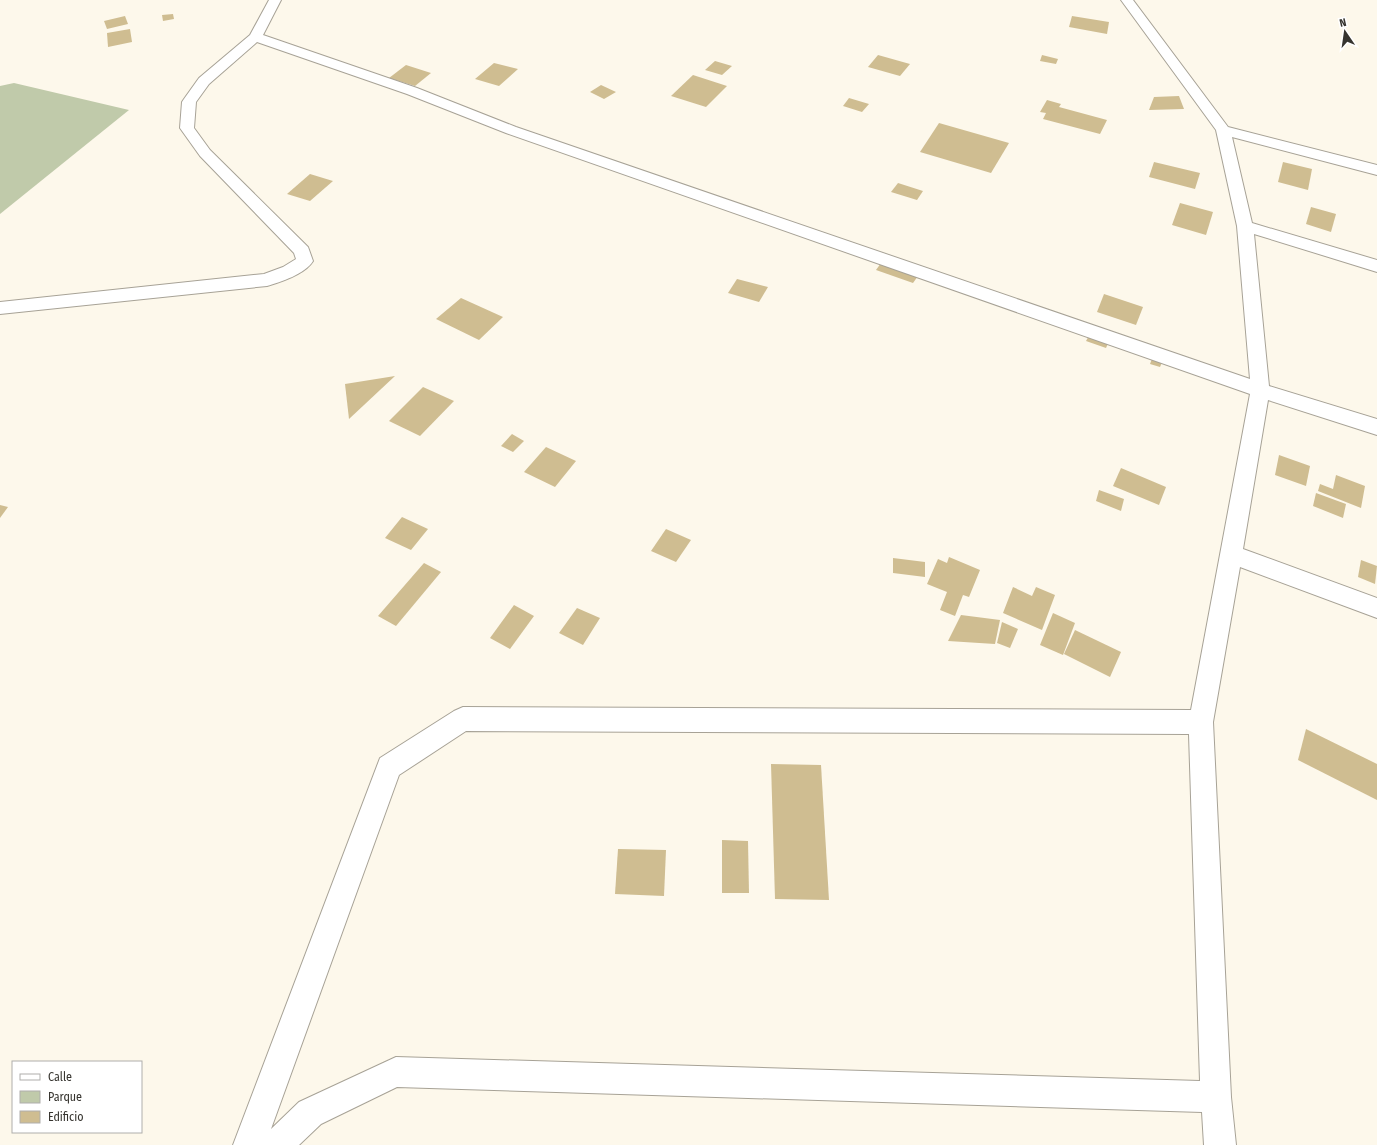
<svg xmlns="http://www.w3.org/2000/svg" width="1377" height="1145" font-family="'Fira Sans Condensed',sans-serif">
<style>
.green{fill:#c0caaa}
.building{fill:#cfbd91}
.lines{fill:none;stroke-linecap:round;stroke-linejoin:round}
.minor-casing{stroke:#a7a296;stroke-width:2}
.minor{fill:#fff;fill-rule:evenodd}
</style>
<rect width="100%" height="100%" fill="#fdf8eb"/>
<path class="green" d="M 14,83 L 129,110 L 0,214 L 0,86 Z"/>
<g class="building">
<path d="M 173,14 L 174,19 L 163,21 L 162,15 Z"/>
<path d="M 125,16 L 128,24 L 107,29 L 104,21 Z"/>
<path d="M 1072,16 L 1109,22 L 1107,34 L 1069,27 Z"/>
<path d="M 130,29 L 132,42 L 108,47 L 107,33 Z"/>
<path d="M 878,55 L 910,64 L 900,76 L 868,67 Z"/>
<path d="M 1042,55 L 1058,59 L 1056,64 L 1040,61 Z"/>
<path d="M 715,61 L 732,66 L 722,75 L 705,70 Z"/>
<path d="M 494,63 L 518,69 L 499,86 L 475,79 Z"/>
<path d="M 406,65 L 431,73 L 415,86 L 389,78 Z"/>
<path d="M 693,75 L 727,86 L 706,107 L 671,96 Z"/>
<path d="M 601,85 L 616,92 L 604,99 L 590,92 Z"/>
<path d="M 1179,96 L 1184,109 L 1149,110 L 1154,97 Z"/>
<path d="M 849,98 L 869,104 L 862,112 L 843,106 Z"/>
<path d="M 1047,100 L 1061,104 L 1059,107 L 1107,120 L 1100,134 L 1043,119 L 1046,113 L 1040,112 Z"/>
<path d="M 939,123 L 1009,143 L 991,173 L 920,152 Z"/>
<path d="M 1154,162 L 1200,173 L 1195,189 L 1149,177 Z"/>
<path d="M 1283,162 L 1312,169 L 1308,190 L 1278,182 Z"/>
<path d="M 310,174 L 333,181 L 310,201 L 287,194 Z"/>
<path d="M 898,183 L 923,191 L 917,200 L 891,192 Z"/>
<path d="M 1180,203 L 1213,212 L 1206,235 L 1172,225 Z"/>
<path d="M 1311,207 L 1336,214 L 1331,232 L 1306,224 Z"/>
<path d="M 881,263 L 918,276 L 913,283 L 876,270 Z"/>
<path d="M 737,279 L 768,287 L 759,302 L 728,293 Z"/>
<path d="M 1104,294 L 1143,307 L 1136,325 L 1097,312 Z"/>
<path d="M 461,298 L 503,317 L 479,340 L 436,319 Z"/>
<path d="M 1090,334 L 1109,341 L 1106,348 L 1086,341 Z"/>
<path d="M 1153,356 L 1163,360 L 1160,367 L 1150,364 Z"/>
<path d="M 395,376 L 349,419 L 345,384 Z"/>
<path d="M 423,387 L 454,401 L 420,436 L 389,421 Z"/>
<path d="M 512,434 L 524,441 L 513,452 L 501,446 Z"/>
<path d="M 546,447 L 576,461 L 555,487 L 524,472 Z"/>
<path d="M 1279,455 L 1310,466 L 1306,486 L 1275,475 Z"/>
<path d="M 1121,468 L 1166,487 L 1159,505 L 1113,486 Z"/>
<path d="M 1336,475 L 1365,486 L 1361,508 L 1318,491 L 1320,484 L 1333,489 Z"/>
<path d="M 1099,490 L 1124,499 L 1121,511 L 1096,501 Z"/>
<path d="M 1316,493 L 1346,504 L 1343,518 L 1313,506 Z"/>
<path d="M 0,505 L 8,507 L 0,518 Z"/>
<path d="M 402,517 L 428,529 L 411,550 L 385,538 Z"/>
<path d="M 666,529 L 691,540 L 676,562 L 651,551 Z"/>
<path d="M 949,557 L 980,570 L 969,597 L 963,595 L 955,616 L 940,610 L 947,592 L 927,584 L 938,559 L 947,563 Z"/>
<path d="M 893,558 L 925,562 L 925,577 L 893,573 Z"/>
<path d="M 1361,560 L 1377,566 L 1375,584 L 1358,577 Z"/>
<path d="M 424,563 L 441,572 L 396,626 L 378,616 Z"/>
<path d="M 1013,587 L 1032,596 L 1036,587 L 1055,595 L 1042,630 L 1003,613 Z"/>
<path d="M 514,605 L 534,616 L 510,649 L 490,638 Z"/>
<path d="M 577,608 L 600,618 L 583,645 L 559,633 Z"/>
<path d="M 1053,613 L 1075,623 L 1063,655 L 1040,645 Z"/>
<path d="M 961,615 L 1000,620 L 995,644 L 948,641 Z"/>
<path d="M 1002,622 L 1018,629 L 1010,648 L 997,643 Z"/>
<path d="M 1075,630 L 1121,652 L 1110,677 L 1064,654 Z"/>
<path d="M 1306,729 L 1377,764 L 1377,800 L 1298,760 Z"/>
<path d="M 771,764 L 821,765 L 829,900 L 775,899 Z"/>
<path d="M 722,840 L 748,841 L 749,893 L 722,893 Z"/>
<path d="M 618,849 L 666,850 L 664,896 L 615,894 Z"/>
</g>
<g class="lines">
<g class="minor-casing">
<path id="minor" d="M 269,0 L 281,0 L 263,35 L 417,88 L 516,127 L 1250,379 L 1237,226 L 1216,130 L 1121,0 L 1133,0 L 1228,127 L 1377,165 L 1377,175 L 1232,137 L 1252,223 L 1377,260 L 1377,272 L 1254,234 L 1269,386 L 1377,419 L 1377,435 L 1268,400 L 1243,549 L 1377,598 L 1377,618 L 1240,567 L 1213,722 L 1231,1097 L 1236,1145 L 1204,1145 L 1202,1112 L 397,1087 L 321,1124 L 299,1145 L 233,1145 L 380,758 L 454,711 L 463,707 L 1191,710 L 1250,394 L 506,133 L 407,94 L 257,42 L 209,84 L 196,102 L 194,128 L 210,150 L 308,247 L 313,261 C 305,274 281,282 267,286 L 0,314 L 0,302 L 264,274 L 283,267 L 296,259 L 294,253 L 200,156 L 180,128 L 182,102 L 184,99 L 199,78 L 250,35 ZM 466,731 L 1189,734 L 1200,1081 L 396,1057 L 299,1102 L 271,1129 L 399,775 Z"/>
</g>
<use href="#minor" class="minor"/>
</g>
<rect x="12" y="1061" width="130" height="72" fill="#ffffff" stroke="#afaeac"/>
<rect x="20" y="1074" width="20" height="6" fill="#ffffff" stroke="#afaeac"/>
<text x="48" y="1081" font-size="12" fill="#36342f">Calle</text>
<rect x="20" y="1091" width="20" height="12" fill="#c0caaa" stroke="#afaeac"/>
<text x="48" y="1101" font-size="12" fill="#36342f">Parque</text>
<rect x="20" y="1111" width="20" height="12" fill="#cfbd91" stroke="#afaeac"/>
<text x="48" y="1121" font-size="12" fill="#36342f">Edificio</text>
<g transform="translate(1345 32) rotate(347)" stroke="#ffffff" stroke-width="3" paint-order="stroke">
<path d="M0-3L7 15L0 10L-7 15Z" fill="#36342f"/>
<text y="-6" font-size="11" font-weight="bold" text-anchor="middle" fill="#36342f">N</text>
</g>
</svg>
